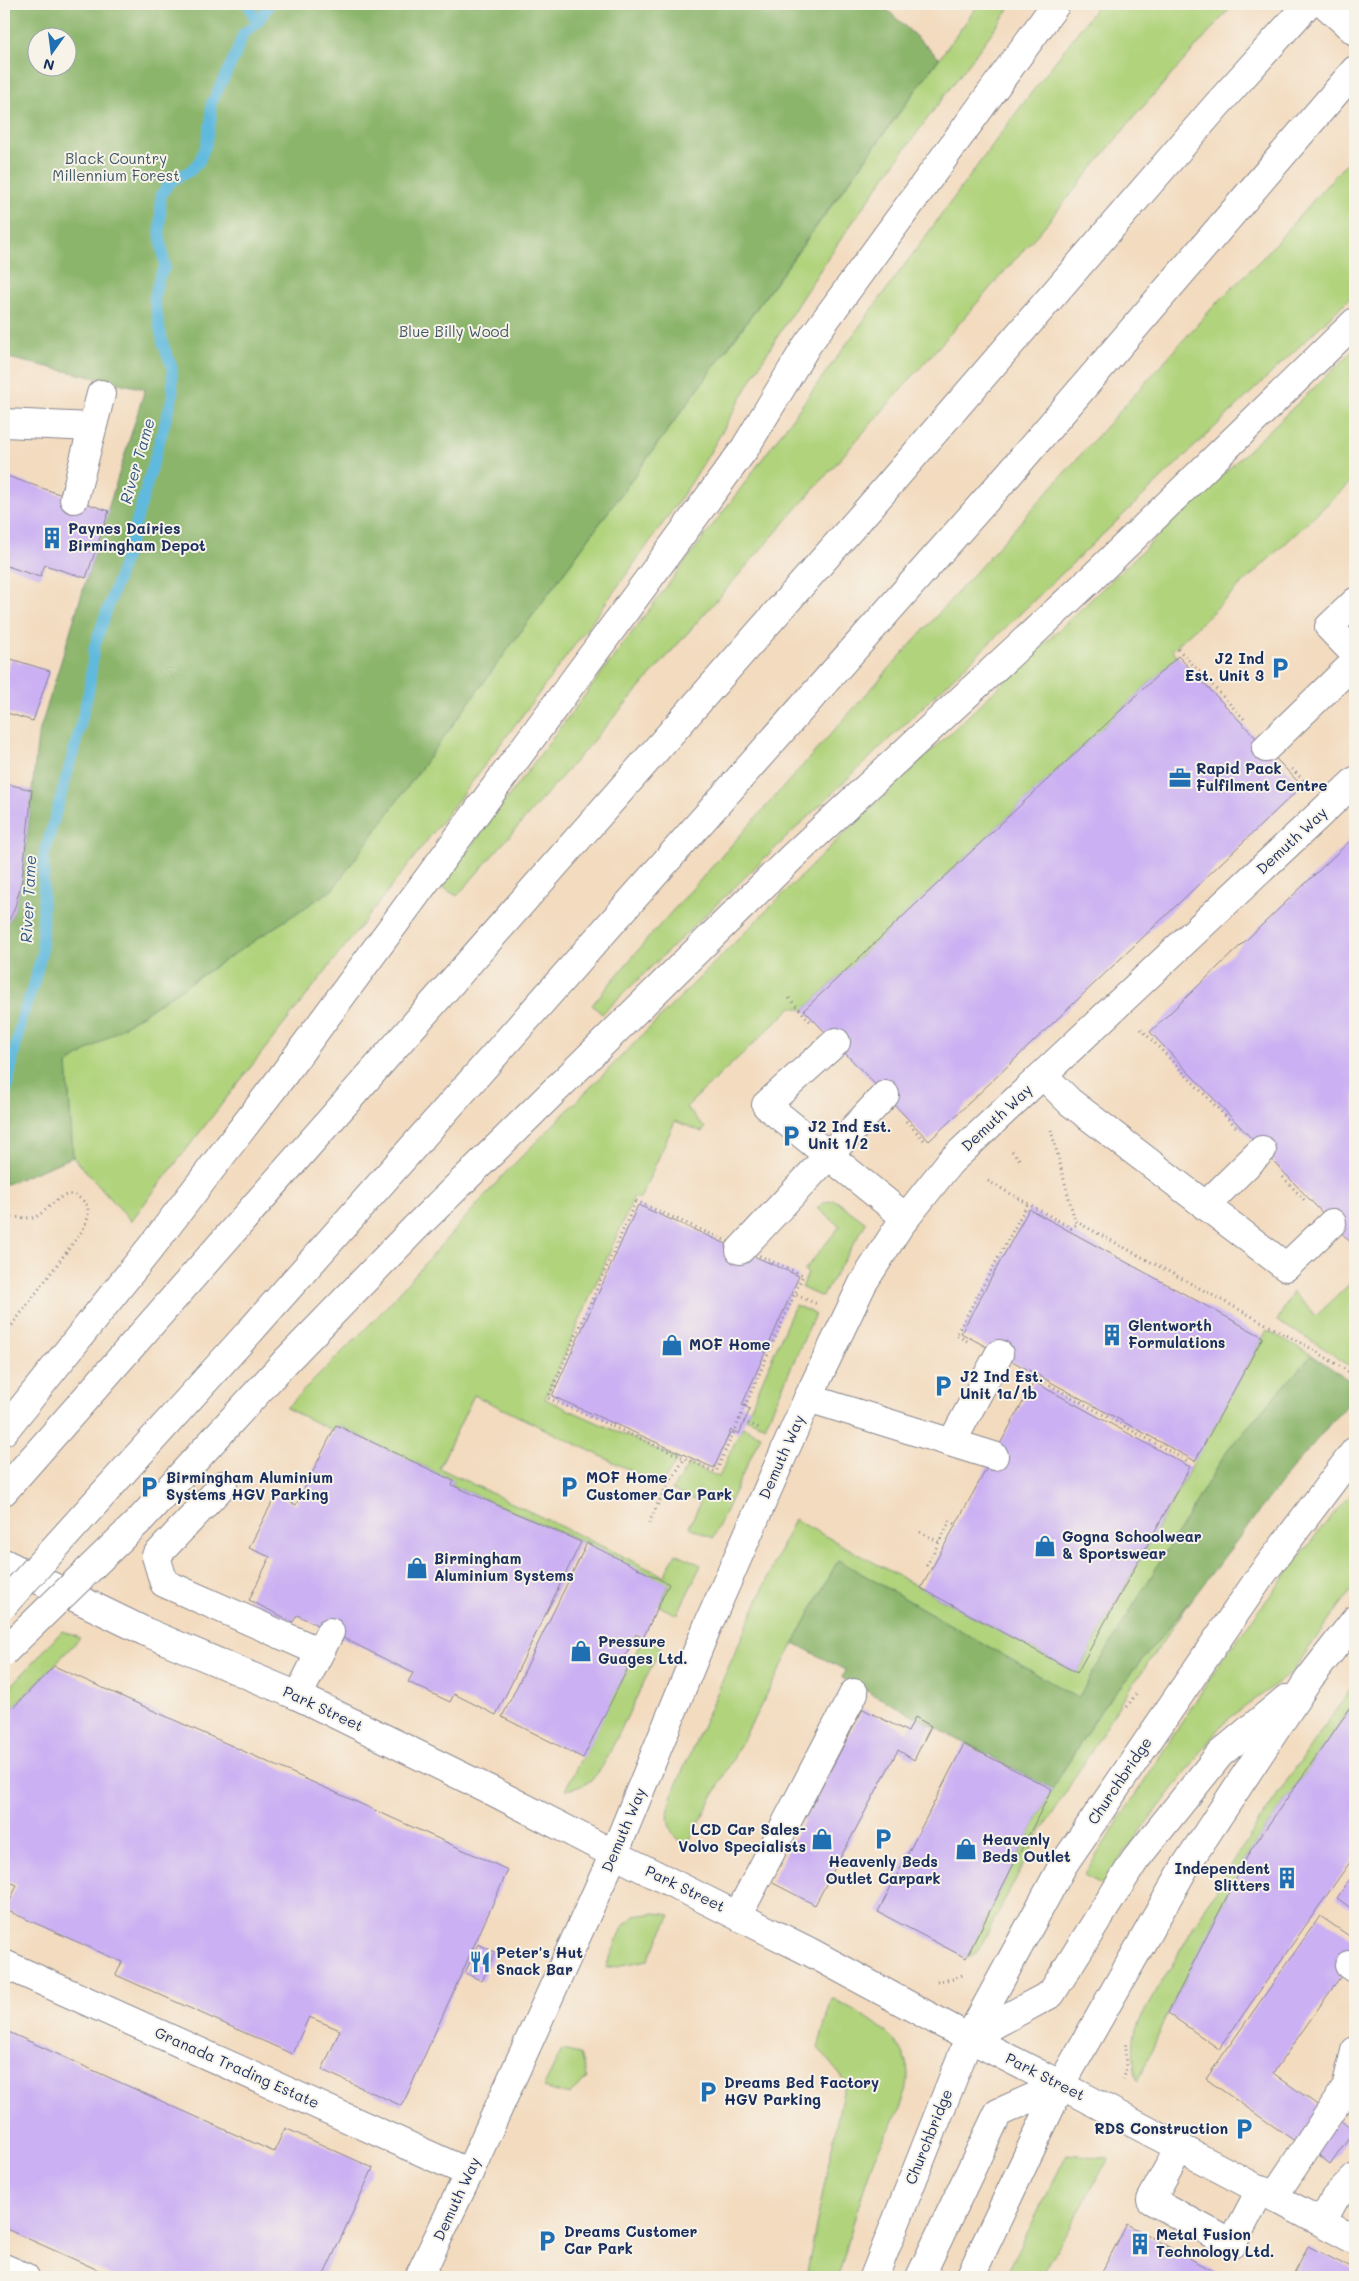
<svg xmlns="http://www.w3.org/2000/svg" width="1359" height="2281" font-family="Mali,sans-serif">
<style>
.green{fill:#b0d37c;stroke:#66816d}
.forest{fill:#8cb56c;stroke:#547265;fill-rule:evenodd}
.lines{fill:none;stroke-linecap:round;stroke-linejoin:round}
.stream{stroke:#61bade;stroke-width:11}
.building{fill:#cbb0f3}
.minor-casing{stroke:#87858e;stroke-width:30}
.major-casing{stroke:#87858e;stroke-width:30}
.highway-casing{stroke:#87858e;stroke-width:30}
.path{stroke:#87858e;stroke-width:3;stroke-dasharray:1 4;stroke-linecap:butt}
.minor{stroke:#fff;stroke-width:28}
.major{stroke:#fff;stroke-width:28}
.highway{stroke:#fff;stroke-width:28}
.highway-bridge-casing{stroke:#87858e;stroke-width:30;stroke-linecap:butt}
.highway-bridge{stroke:#fff;stroke-width:28}
.labels{text-anchor:middle;stroke-width:4;stroke-linejoin:round;paint-order:stroke}
.park-label{font-size:15px;fill:#405866;stroke:#f7f3e8}
.poi-label{font-size:15px;font-weight:bold;fill:#1b2f5e;stroke:#f7f3e8;text-anchor:start}
.street-label{font-size:15px;fill:#1b2f5e;stroke:#f7f3e8}
.water-label{font-size:16px;font-style:italic;fill:#305984;stroke:#f7f3e8}
</style>
<rect width="100%" height="100%" fill="#f7f3e8"/>
<filter id="ink" filterUnits="userSpaceOnUse"><feTurbulence type="fractalNoise" baseFrequency=".02" numOctaves="2"/><feDisplacementMap in="SourceGraphic" scale="10" xChannelSelector="R" yChannelSelector="G"/><feConvolveMatrix kernelMatrix="1 2 1 2 8 2 1 2 1" color-interpolation-filters="sRGB"/></filter>
<filter id="wash" filterUnits="userSpaceOnUse"><feTurbulence type="fractalNoise" baseFrequency=".0096" numOctaves="4" result="noise"/><feDisplacementMap in="SourceGraphic" scale="20" xChannelSelector="R" yChannelSelector="G"/><feGaussianBlur stdDeviation="1.12" result="paint"/><feColorMatrix in="noise" values="0 0 0 0 0 0 0 0 0 0 0 0 0 0 0 0 0 1.4 0 .05"/><feComposite in="paint" operator="in"/></filter>
<g filter="url(#wash)">
<rect width="100%" height="100%" fill="#f3dbbf"/>
<g class="green">
<path d="M 979,4 L 1013,4 C 932,113 848,221 777,337 C 742,392 714,452 676,505 C 503,750 314,984 131,1221 L 73,1157 L 67,1064 L 333,889 Z"/>
<path d="M 1099,4 L 1234,4 L 1134,117 L 1048,222 L 457,896 L 441,886 L 744,484 L 1013,117 Z"/>
<path d="M 1355,153 L 1355,293 L 602,1014 L 592,1005 L 650,936 L 1212,308 L 1266,254 Z"/>
<path d="M 1355,349 L 1355,478 L 1172,650 L 1178,656 L 804,1010 L 792,1007 L 686,1107 L 705,1128 L 702,1132 L 675,1121 L 640,1199 L 634,1197 L 545,1399 L 678,1459 L 661,1485 L 474,1395 L 439,1468 L 664,1576 L 676,1553 L 701,1565 L 677,1615 L 659,1606 L 669,1585 L 662,1581 L 587,1544 L 452,1485 L 454,1481 L 337,1425 L 333,1431 L 286,1408 L 379,1315 L 505,1173 L 829,848 Z"/>
<path d="M 835,1200 L 866,1223 L 822,1297 L 802,1288 L 808,1273 L 804,1271 L 840,1226 L 817,1208 L 825,1202 Z"/>
<path d="M 1355,1279 L 1355,1370 L 1322,1347 L 1277,1321 L 1293,1292 L 1316,1316 Z"/>
<path d="M 795,1305 L 815,1314 L 765,1426 L 746,1418 Z"/>
<path d="M 1267,1330 L 1312,1355 L 1228,1449 L 1078,1698 L 838,1560 L 687,1845 C 666,1833 666,1820 671,1797 L 794,1519 L 1077,1673 Z"/>
<path d="M 742,1427 L 761,1435 L 713,1538 L 689,1527 L 700,1503 L 672,1490 L 689,1464 L 719,1477 Z"/>
<path d="M 1355,1489 L 1355,1585 L 1290,1674 L 1223,1723 L 1122,1856 L 1103,1885 L 1084,1875 L 1223,1658 L 1319,1531 Z"/>
<path d="M 1192,1599 L 1121,1702 L 1034,1844 L 977,1953 L 966,1958 L 1052,1789 L 1101,1710 Z"/>
<path d="M 62,1631 L 80,1638 L 4,1717 L 4,1694 Z"/>
<path d="M 643,1638 L 661,1647 L 606,1760 C 596,1778 587,1787 565,1790 Z"/>
<path d="M 1355,1683 L 1355,1701 L 1250,1851 L 1168,2013 L 1138,2082 C 1133,2071 1132,2041 1136,2030 C 1146,2005 1164,1980 1177,1956 C 1230,1861 1292,1772 1355,1683 Z"/>
<path d="M 655,1913 L 671,1915 L 648,1960 L 606,1968 L 622,1927 L 635,1916 Z"/>
<path d="M 832,1998 C 870,2018 923,2045 904,2098 C 896,2122 879,2143 871,2167 C 858,2203 849,2241 838,2277 L 806,2277 L 845,2081 L 818,2048 Z"/>
<path d="M 562,2050 L 580,2054 L 587,2079 L 569,2095 L 543,2088 Z"/>
<path d="M 1067,2154 L 1109,2158 L 1041,2277 L 1005,2277 Z"/>
</g>
<g class="forest">
<path d="M 4,4 L 881,4 L 939,58 L 333,889 L 67,1064 L 73,1157 L 4,1185 L 4,930 L 14,910 L 22,880 L 38,736 L 145,389 L 4,357 ZM 38,38 L 68,38 L 68,68 L 38,68 Z"/>
<path d="M 1312,1355 L 1350,1381 L 1353,1397 L 1287,1475 L 1192,1599 L 1101,1710 L 1052,1789 L 842,1678 L 845,1670 L 794,1643 L 838,1560 L 1078,1698 L 1228,1449 Z"/>
</g>
<g class="lines">
<g class="stream">
<path d="M 248,4 L 257,23"/>
<path d="M 4,1103 L 22,1017 L 34,984 L 42,952 L 44,855 L 76,743 L 89,690 L 94,648 L 129,547 L 173,395 L 172,367 L 163,344 L 154,299 L 159,278 L 165,267 L 160,234 L 161,195 L 170,182 L 190,171 L 199,162 L 206,145 L 211,120 L 211,104 L 235,56 L 243,34 L 257,23 L 270,4"/>
</g>
</g>
<g id="blocks">
<g class="building">
<path d="M 4,475 L 109,511 L 86,578 L 45,565 L 40,577 L 4,565 Z"/>
<path d="M 1178,656 L 1302,786 L 929,1141 L 804,1010 Z"/>
<path d="M 11,659 L 50,671 L 33,721 L 4,712 L 4,683 Z"/>
<path d="M 4,783 L 32,790 L 22,880 L 14,910 L 4,930 Z"/>
<path d="M 1355,836 L 1355,1247 L 1150,1032 Z"/>
<path d="M 638,1205 L 799,1276 L 742,1405 L 750,1409 L 746,1418 L 739,1434 L 731,1430 L 714,1468 L 552,1396 Z"/>
<path d="M 1029,1209 L 1263,1337 L 1195,1461 L 961,1333 Z"/>
<path d="M 1034,1382 L 1190,1467 L 1077,1673 L 921,1588 Z"/>
<path d="M 336,1425 L 454,1481 L 452,1485 L 581,1542 L 496,1715 L 454,1694 L 450,1702 L 408,1682 L 413,1673 L 297,1615 L 293,1622 L 249,1600 L 270,1557 L 249,1548 L 264,1518 L 276,1495 L 296,1505 Z"/>
<path d="M 587,1543 L 669,1584 L 643,1638 L 636,1634 L 621,1665 L 628,1668 L 583,1758 L 502,1717 Z"/>
<path d="M 54,1666 L 508,1870 L 402,2106 L 322,2070 L 340,2030 L 309,2017 L 292,2054 L 116,1975 L 122,1962 L 6,1910 L 17,1885 L 4,1880 L 4,1717 Z"/>
<path d="M 1353,1704 L 1355,1705 L 1355,1855 L 1219,2049 L 1168,2013 L 1250,1851 Z"/>
<path d="M 863,1709 L 908,1732 L 915,1717 L 931,1726 L 914,1760 L 898,1750 L 815,1905 L 771,1882 Z"/>
<path d="M 964,1744 L 1052,1789 L 966,1958 L 878,1912 Z"/>
<path d="M 1355,1872 L 1355,1911 L 1337,1898 Z"/>
<path d="M 1320,1916 L 1355,1940 L 1355,1956 L 1273,2073 L 1323,2109 L 1299,2144 L 1206,2079 Z"/>
<path d="M 478,1944 L 495,1952 L 482,1981 L 465,1973 Z"/>
<path d="M 4,2030 L 274,2152 L 285,2128 L 373,2168 L 323,2277 L 114,2277 L 4,2228 Z"/>
<path d="M 1338,2119 L 1354,2130 L 1330,2164 L 1315,2152 Z"/>
<path d="M 1127,2224 L 1178,2252 L 1225,2277 L 1099,2277 Z"/>
<path d="M 1308,2246 L 1355,2270 L 1355,2277 L 1303,2277 L 1294,2273 Z"/>
</g>
</g>
</g>
<g filter="url(#ink)">
<use href="#blocks" fill-opacity="0" stroke="#87858e" stroke-width="1"/>
<g class="lines">
<g class="minor-casing">
<g id="minor">
<path d="M 4,423 L 92,427"/>
<path d="M 74,499 L 101,394"/>
<path d="M 1355,602 L 1329,627 L 1355,654"/>
<path d="M 1266,748 L 1355,662"/>
<path d="M 836,1042 L 766,1105 L 906,1218"/>
<path d="M 1043,1075 L 1070,1102 L 1286,1267 L 1332,1223"/>
<path d="M 1205,1206 L 1262,1150"/>
<path d="M 740,1250 L 885,1095"/>
<path d="M 808,1398 L 994,1456"/>
<path d="M 952,1442 L 999,1354"/>
<path d="M 223,1485 L 156,1556 L 164,1583 L 320,1652"/>
<path d="M 298,1696 L 330,1632"/>
<path d="M 738,1915 L 854,1693"/>
<path d="M 4,1964 L 469,2173"/>
<path d="M 1349,1965 L 1355,1969"/>
<path d="M 1061,2085 L 1355,2240"/>
<path d="M 1180,2146 L 1151,2200 L 1232,2244 L 1261,2189"/>
<path d="M 1274,2196 L 1346,2088 L 1355,2051"/>
<path d="M 1322,2222 L 1335,2198 L 1355,2178"/>
<path d="M 4,2268 L 25,2277"/>
<path d="M 419,2277 L 469,2173 L 614,1854 L 708,1625 L 808,1398 L 863,1283 L 900,1225 L 950,1162 L 1355,781"/>
</g>
</g>
<g class="major-casing">
<g id="major">
<path d="M 4,1563 L 146,1632 L 298,1696 L 496,1793 L 614,1854 L 810,1952 L 969,2038 L 1061,2085"/>
<path d="M 969,2038 L 1051,1994 L 1135,1860 L 1220,1754 L 1286,1699"/>
<path d="M 874,2277 L 969,2038 L 1063,1865 L 1260,1577 L 1355,1451"/>
<path d="M 920,2277 L 998,2113 L 1061,2085"/>
<path d="M 970,2277 L 1061,2085 L 1186,1865 L 1309,1679 L 1355,1620"/>
</g>
</g>
<g class="highway-casing">
<g id="highway">
<path d="M 1325,4 L 1355,31"/>
<path d="M 252,1329 L 1009,474 L 1355,70"/>
<path d="M 287,1360 L 415,1228 L 792,857 L 1092,578 L 1355,322"/>
<path d="M 4,1431 L 155,1242 L 281,1078 L 745,448 L 807,345 L 1056,4"/>
<path d="M 4,1491 L 868,509 L 1217,105 L 1308,4"/>
</g>
</g>
<g class="path">
<path d="M 1178,649 L 1246,721"/>
<path d="M 1292,769 L 1305,782"/>
<path d="M 789,998 L 810,1021"/>
<path d="M 1141,1029 L 1236,1127"/>
<path d="M 906,1121 L 924,1140"/>
<path d="M 1051,1130 L 1075,1221 L 1314,1350 L 1355,1376"/>
<path d="M 1012,1151 L 1021,1161"/>
<path d="M 1283,1177 L 1306,1202"/>
<path d="M 988,1181 L 1071,1228 L 1079,1223"/>
<path d="M 636,1201 L 803,1275 L 716,1472 L 548,1398 Z"/>
<path d="M 4,1227 L 8,1217 L 34,1218 C 55,1207 65,1179 88,1206 L 88,1218 L 82,1231 L 4,1336"/>
<path d="M 792,1293 L 817,1304"/>
<path d="M 967,1341 L 956,1335 L 1028,1203"/>
<path d="M 1028,1373 L 1189,1462"/>
<path d="M 739,1419 L 759,1428"/>
<path d="M 649,1523 L 663,1493 L 685,1458"/>
<path d="M 920,1532 L 939,1542"/>
<path d="M 932,1568 L 927,1565 L 950,1521 L 956,1525"/>
<path d="M 1127,1707 L 1136,1694"/>
<path d="M 937,1981 L 953,1979 L 965,1974"/>
<path d="M 1123,2080 C 1129,2068 1123,2056 1126,2043"/>
</g>
<use href="#minor" class="minor"/>
<use href="#major" class="major"/>
<use href="#highway" class="highway"/>
<g class="highway-bridge-casing">
<g id="highway-bridge">
<path d="M 4,1604 L 252,1329"/>
<path d="M 4,1652 L 140,1520 L 287,1360"/>
</g>
</g>
<use href="#highway-bridge" class="highway-bridge"/>
</g>
</g>
<defs>
<g id="building-bare" transform="scale(1.725)"><path d="M-4-6H4V6H1V3H-1V6H-4ZM-2.5-4.3h1.7v1.8h-1.7ZM.8-4.3h1.7v1.8H.8ZM-2.5-1h1.7V.8h-1.7ZM.8-1h1.7V.8H.8Z" fill="#1f6fb2" stroke="#f7f3e8" stroke-width="2.5" paint-order="stroke"/></g>
<g id="parking-bare" transform="scale(1.725)"><path d="M-3.5-5.5H1a3.5 3.5 0 0 1 0 7H-1V5.5H-3.5ZM-1-3.4V-.6H.8a1.4 1.4 0 0 0 0-2.8Z" fill="#1f6fb2" stroke="#f7f3e8" stroke-width="2.5" paint-order="stroke"/></g>
<g id="office-bare" transform="scale(1.725)"><path d="M-6-3h4V-5.5h4V-3h4V5H-6ZM-1-4.5V-3h2v-1.5ZM-6 0V1H6V0Z" fill="#1f6fb2" stroke="#f7f3e8" stroke-width="2.5" paint-order="stroke"/></g>
<g id="shop-bare" transform="scale(1.725)"><path d="M-5-2.5h2.3a2.7 3.5 0 0 1 5.4 0H5L5.5 6h-11ZM-1.5-2.5h3a1.5 2.3 0 0 0-3 0Z" fill="#1f6fb2" stroke="#f7f3e8" stroke-width="2.5" paint-order="stroke"/></g>
<g id="restaurant-bare" transform="scale(1.725)"><path d="M-5-6h1v4h1v-4h1v4h1v-4h1v5L-1.5 .5V6h-2V.5L-5-1ZM5-6V6H3V1.5H1.5Q1.5-4 5-6Z" fill="#1f6fb2" stroke="#f7f3e8" stroke-width="2.5" paint-order="stroke"/></g>
</defs>
<g fill-rule="evenodd">
<use href="#building-bare" x="52" y="538"/>
<use href="#parking-bare" x="1280" y="668"/>
<use href="#office-bare" x="1180" y="778"/>
<use href="#parking-bare" x="791" y="1136"/>
<use href="#building-bare" x="1112" y="1335"/>
<use href="#shop-bare" x="672" y="1345"/>
<use href="#parking-bare" x="943" y="1386"/>
<use href="#parking-bare" x="149" y="1487"/>
<use href="#parking-bare" x="569" y="1487"/>
<use href="#shop-bare" x="1045" y="1546"/>
<use href="#shop-bare" x="417" y="1568"/>
<use href="#shop-bare" x="581" y="1651"/>
<use href="#shop-bare" x="822" y="1839"/>
<use href="#parking-bare" x="883" y="1839"/>
<use href="#shop-bare" x="966" y="1849"/>
<use href="#building-bare" x="1287" y="1878"/>
<use href="#restaurant-bare" x="480" y="1962"/>
<use href="#parking-bare" x="708" y="2092"/>
<use href="#parking-bare" x="1244" y="2129"/>
<use href="#parking-bare" x="547" y="2241"/>
<use href="#building-bare" x="1140" y="2244"/>
</g>
<g class="labels">
<g class="park-label">
<text x="116" y="164">Black Country<tspan x="116" dy="17">Millennium Forest</tspan></text>
<text x="454" y="337">Blue Billy Wood</text>
</g>
<g class="poi-label">
<text x="68" y="534">Paynes Dairies<tspan x="68" dy="17">Birmingham Depot</tspan></text>
<text x="1264" y="664" text-anchor="end">J2 Ind<tspan x="1264" dy="17">Est. Unit 3</tspan></text>
<text x="1196" y="774">Rapid Pack<tspan x="1196" dy="17">Fulfilment Centre</tspan></text>
<text x="808" y="1132">J2 Ind Est.<tspan x="808" dy="17">Unit 1/2</tspan></text>
<text x="1128" y="1331">Glentworth<tspan x="1128" dy="17">Formulations</tspan></text>
<text x="689" y="1350">MOF Home</text>
<text x="960" y="1382">J2 Ind Est.<tspan x="960" dy="17">Unit 1a/1b</tspan></text>
<text x="166" y="1483">Birmingham Aluminium<tspan x="166" dy="17">Systems HGV Parking</tspan></text>
<text x="586" y="1483">MOF Home<tspan x="586" dy="17">Customer Car Park</tspan></text>
<text x="1062" y="1542">Gogna Schoolwear<tspan x="1062" dy="17">&amp; Sportswear</tspan></text>
<text x="434" y="1564">Birmingham<tspan x="434" dy="17">Aluminium Systems</tspan></text>
<text x="598" y="1647">Pressure<tspan x="598" dy="17">Guages Ltd.</tspan></text>
<text x="806" y="1835" text-anchor="end">LCD Car Sales-<tspan x="806" dy="17">Volvo Specialists</tspan></text>
<text x="982" y="1845">Heavenly<tspan x="982" dy="17">Beds Outlet</tspan></text>
<text x="883" y="1867" text-anchor="middle">Heavenly Beds<tspan x="883" dy="17">Outlet Carpark</tspan></text>
<text x="1270" y="1874" text-anchor="end">Independent<tspan x="1270" dy="17">Slitters</tspan></text>
<text x="496" y="1958">Peter's Hut<tspan x="496" dy="17">Snack Bar</tspan></text>
<text x="724" y="2088">Dreams Bed Factory<tspan x="724" dy="17">HGV Parking</tspan></text>
<text x="1228" y="2134" text-anchor="end">RDS Construction</text>
<text x="564" y="2237">Dreams Customer<tspan x="564" dy="17">Car Park</tspan></text>
<text x="1156" y="2240">Metal Fusion<tspan x="1156" dy="17">Technology Ltd.</tspan></text>
</g>
<g class="street-label">
<text transform="translate(1292 841) rotate(-43)" y="5">Demuth Way</text>
<text transform="translate(997 1118) rotate(-43)" y="5">Demuth Way</text>
<text transform="translate(782 1457) rotate(-66)" y="5">Demuth Way</text>
<text transform="translate(323 1709) rotate(25)" y="5">Park Street</text>
<text transform="translate(1120 1781) rotate(-56)" y="5">Churchbridge</text>
<text transform="translate(624 1830) rotate(-67)" y="5">Demuth Way</text>
<text transform="translate(685 1889) rotate(26)" y="5">Park Street</text>
<text transform="translate(237 2068) rotate(24)" y="5">Granada Trading Estate</text>
<text transform="translate(1045 2077) rotate(27)" y="5">Park Street</text>
<text transform="translate(929 2137) rotate(-68)" y="5">Churchbridge</text>
<text transform="translate(457 2199) rotate(-65)" y="5">Demuth Way</text>
</g>
<g class="water-label">
<text transform="translate(137 461) rotate(-74)" y="6">River Tame</text>
<text transform="translate(28 899) rotate(-87)" y="6">River Tame</text>
</g>
</g>
<rect width="1359" height="2281" fill="none" stroke="#f7f3e8" stroke-width="20"/>
<g transform="translate(52 52) rotate(194)"><circle r="24" fill="#f7f3e8" stroke="#9fa5b1"/>
<path d="M0-4L9 19L0 12L-9 19Z" fill="#1f6fb2"/>
<text y="-8" font-size="14" font-weight="bold" text-anchor="middle" fill="#1b2f5e">N</text>
</g>
</svg>
